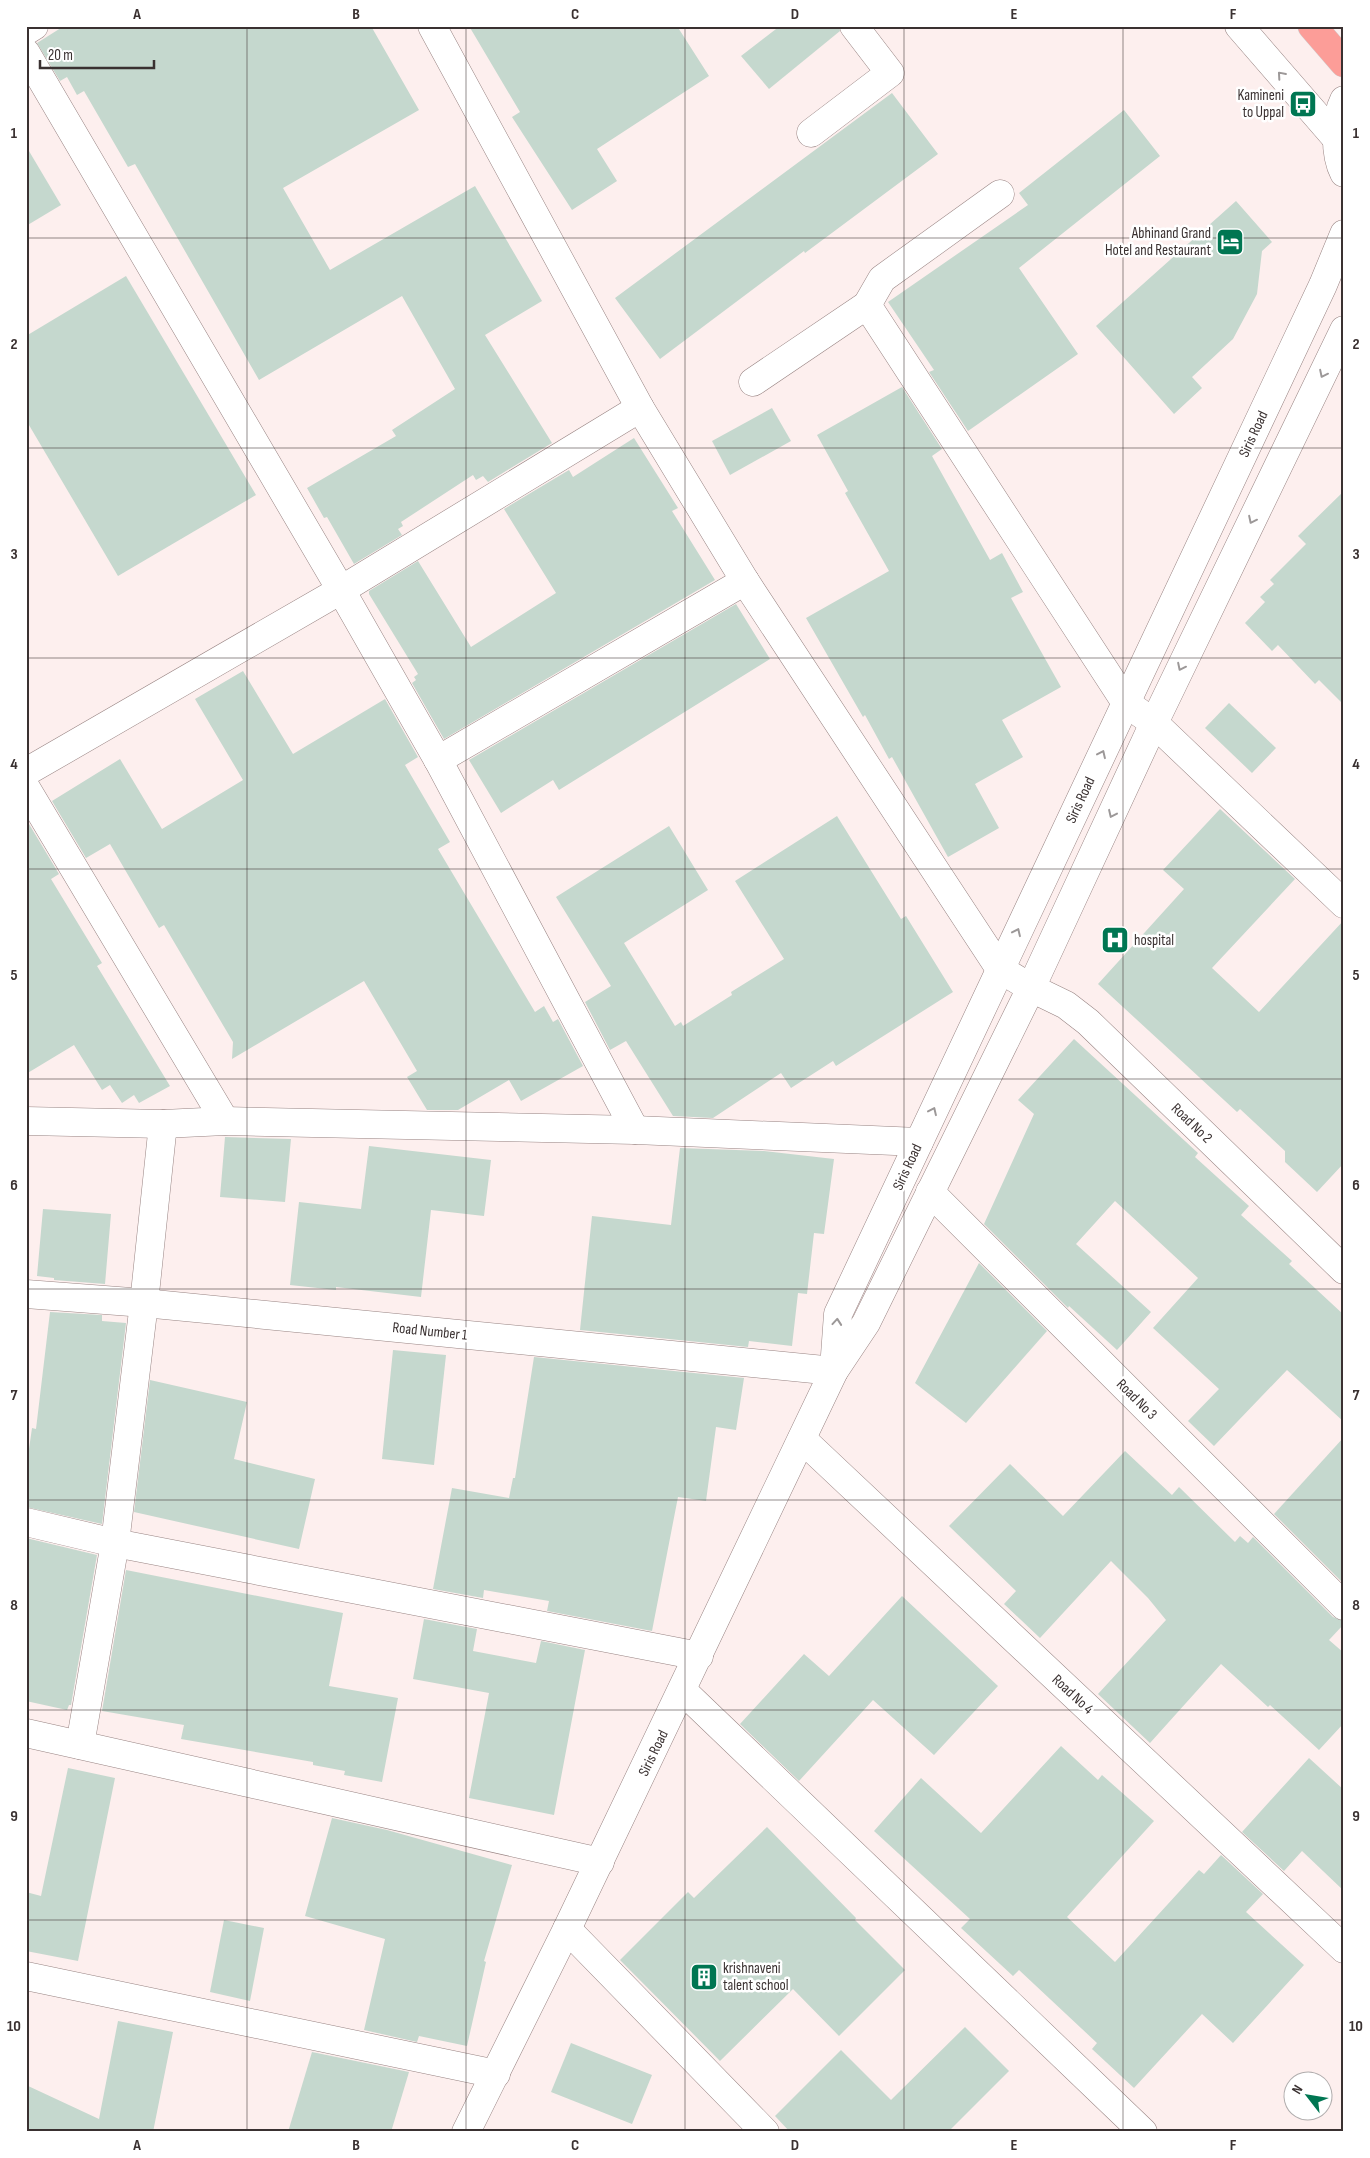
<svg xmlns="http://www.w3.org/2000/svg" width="1370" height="2158" font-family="'Sofia Sans Condensed',sans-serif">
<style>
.building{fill:#c5d8ce}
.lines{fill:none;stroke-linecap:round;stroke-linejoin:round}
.minor-casing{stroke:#988483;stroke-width:29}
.highway-casing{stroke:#d0cece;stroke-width:29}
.minor{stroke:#fff;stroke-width:28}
.highway{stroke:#fc9d98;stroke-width:28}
.oneway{stroke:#9c9898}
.grid{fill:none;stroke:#3a3131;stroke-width:1;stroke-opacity:0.55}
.labels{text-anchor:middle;stroke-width:5;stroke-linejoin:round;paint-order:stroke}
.poi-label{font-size:15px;fill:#3a3131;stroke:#fff;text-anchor:end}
.street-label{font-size:15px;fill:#3a3131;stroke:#fff}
.neatline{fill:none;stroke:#3a3131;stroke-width:2}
.grid-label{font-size:16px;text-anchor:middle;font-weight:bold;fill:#3a3131}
</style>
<rect width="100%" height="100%" fill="#fdefee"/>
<g class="building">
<path d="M 64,26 L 371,26 L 419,110 L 283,188 L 330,270 L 475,186 L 542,301 L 485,335 L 552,443 L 488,482 L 483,476 L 476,480 L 473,475 L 401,522 L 403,526 L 398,529 L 402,535 L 354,564 L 327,517 L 324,518 L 307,488 L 396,436 L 392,430 L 455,389 L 402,296 L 259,380 L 135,164 L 128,167 L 84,91 L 77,95 L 67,77 L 60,81 L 37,43 Z"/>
<path d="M 469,26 L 677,26 L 709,76 L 597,149 L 617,181 L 572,210 L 512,117 L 520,112 Z"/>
<path d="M 780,26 L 839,26 L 840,31 L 769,89 L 741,56 Z"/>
<path d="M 892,93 L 938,154 L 805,253 L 804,251 L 660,359 L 615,298 Z"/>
<path d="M 1124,110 L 1160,156 L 1019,268 L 1078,354 L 968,431 L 929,372 L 934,370 L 888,302 L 1028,205 L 1019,193 Z"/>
<path d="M 26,146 L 61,205 L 26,226 Z"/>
<path d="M 1236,201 L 1272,242 L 1262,251 L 1257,294 L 1233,339 L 1192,377 L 1202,388 L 1174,414 L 1096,326 Z"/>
<path d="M 126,276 L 256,495 L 118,576 L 26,420 L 26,336 Z"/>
<path d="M 902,387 L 942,449 L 932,456 L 990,560 L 1002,553 L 1023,592 L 1011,598 L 1061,687 L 1002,720 L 1023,757 L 975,784 L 999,828 L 948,857 L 892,757 L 889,759 L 865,715 L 863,717 L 806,618 L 889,571 L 845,493 L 848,491 L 817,435 Z"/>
<path d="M 772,408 L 791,441 L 730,475 L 712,441 Z"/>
<path d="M 634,438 L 678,508 L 672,511 L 715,580 L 444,739 L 412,683 L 416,680 L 414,677 L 418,674 L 369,594 L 369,591 L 418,561 L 471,647 L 556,593 L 504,509 L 569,470 L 573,477 Z"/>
<path d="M 1344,491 L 1344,705 L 1319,680 L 1315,684 L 1278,645 L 1272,651 L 1245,623 L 1265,602 L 1260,597 L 1274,584 L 1270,580 L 1306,544 L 1298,536 Z"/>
<path d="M 736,604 L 770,659 L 559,790 L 553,780 L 501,813 L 469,760 Z"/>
<path d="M 243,671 L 293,754 L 385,699 L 418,757 L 405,765 L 450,842 L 438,849 L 535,1012 L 544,1006 L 553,1022 L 558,1019 L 583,1066 L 521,1101 L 509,1080 L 458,1110 L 427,1110 L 407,1077 L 417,1071 L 364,981 L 232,1059 L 233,1042 L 164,925 L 159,928 L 110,844 L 86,858 L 52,801 L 120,759 L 162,829 L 243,780 L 195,699 Z"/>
<path d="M 1229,703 L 1276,748 L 1252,773 L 1205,728 Z"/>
<path d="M 1220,809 L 1295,879 L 1212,968 L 1259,1012 L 1344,920 L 1344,1163 L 1317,1192 L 1285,1162 L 1285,1151 L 1240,1109 L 1237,1112 L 1098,984 L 1184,889 L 1163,870 Z"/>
<path d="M 837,816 L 901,919 L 906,916 L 953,992 L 836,1066 L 833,1061 L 791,1088 L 781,1073 L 713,1118 L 673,1116 L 626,1041 L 610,1050 L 585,1002 L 611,986 L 556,897 L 669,826 L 708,890 L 624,943 L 675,1026 L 681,1022 L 683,1026 L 732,995 L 731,992 L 784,959 L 735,881 Z"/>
<path d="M 26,819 L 59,874 L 51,879 L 102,963 L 97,966 L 170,1086 L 139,1103 L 134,1095 L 122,1103 L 110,1085 L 102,1090 L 74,1045 L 26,1074 Z"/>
<path d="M 1074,1039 L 1198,1153 L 1195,1157 L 1249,1206 L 1241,1215 L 1292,1261 L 1289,1264 L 1344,1315 L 1344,1422 L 1287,1370 L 1214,1446 L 1188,1421 L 1219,1389 L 1153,1328 L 1198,1278 L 1115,1201 L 1076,1244 L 1151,1312 L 1117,1350 L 1069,1306 L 1068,1308 L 984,1224 L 1034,1114 L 1018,1100 Z"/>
<path d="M 225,1137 L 291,1139 L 285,1202 L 220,1197 Z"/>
<path d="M 369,1146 L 491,1160 L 484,1216 L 431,1210 L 421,1297 L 336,1287 L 336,1290 L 290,1285 L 299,1202 L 361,1209 Z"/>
<path d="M 680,1148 L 764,1151 L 834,1159 L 824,1234 L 814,1233 L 807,1294 L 798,1293 L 792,1346 L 749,1341 L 748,1347 L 580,1330 L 592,1216 L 671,1225 Z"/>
<path d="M 43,1209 L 111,1214 L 105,1284 L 54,1280 L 54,1278 L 37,1276 Z"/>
<path d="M 979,1263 L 1047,1331 L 966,1423 L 915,1383 Z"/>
<path d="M 50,1312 L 102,1315 L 102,1321 L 126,1323 L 102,1524 L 26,1507 L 26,1470 L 32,1428 L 36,1429 Z"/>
<path d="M 393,1350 L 446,1355 L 434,1465 L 382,1459 Z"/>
<path d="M 534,1357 L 744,1378 L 736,1430 L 716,1427 L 706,1501 L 678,1497 L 652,1631 L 547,1611 L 549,1601 L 484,1590 L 483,1598 L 433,1589 L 452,1488 L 509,1498 L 513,1478 L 515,1478 Z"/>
<path d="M 150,1380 L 247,1402 L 234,1459 L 315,1479 L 299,1549 L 134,1512 Z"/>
<path d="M 1344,1437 L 1344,1584 L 1274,1514 Z"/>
<path d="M 1125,1451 L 1172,1495 L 1179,1487 L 1235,1542 L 1240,1536 L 1248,1543 L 1253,1537 L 1333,1617 L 1344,1621 L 1344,1624 L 1329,1640 L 1344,1653 L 1344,1723 L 1319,1750 L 1270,1705 L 1268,1707 L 1221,1664 L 1150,1743 L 1098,1694 L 1166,1620 L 1148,1598 L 1111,1561 L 1040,1638 L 1004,1604 L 1016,1591 L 949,1526 L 1010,1464 L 1063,1516 Z"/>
<path d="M 26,1538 L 97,1555 L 71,1705 L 69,1705 L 67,1710 L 26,1701 Z"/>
<path d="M 126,1570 L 343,1613 L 329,1686 L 398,1698 L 382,1782 L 344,1775 L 345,1771 L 313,1765 L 313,1762 L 181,1739 L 184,1725 L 102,1711 Z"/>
<path d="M 902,1596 L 998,1686 L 934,1755 L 873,1700 L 799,1781 L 740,1724 L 804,1654 L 829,1676 Z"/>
<path d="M 424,1619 L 477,1629 L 473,1651 L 536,1663 L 541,1641 L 585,1650 L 554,1815 L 469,1798 L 489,1693 L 413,1679 Z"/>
<path d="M 1061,1746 L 1098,1780 L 1102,1775 L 1154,1821 L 1067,1917 L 1115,1962 L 1199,1870 L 1204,1874 L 1221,1855 L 1263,1894 L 1246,1912 L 1304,1965 L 1233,2043 L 1202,2014 L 1134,2088 L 1092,2049 L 1097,2043 L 1019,1970 L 1013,1976 L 961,1928 L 970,1919 L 874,1831 L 921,1778 L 981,1833 Z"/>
<path d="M 1309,1758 L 1344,1790 L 1344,1891 L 1302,1851 L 1284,1871 L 1242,1832 Z"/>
<path d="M 68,1768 L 115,1778 L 78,1961 L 26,1951 L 26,1892 L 41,1896 Z"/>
<path d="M 332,1818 L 387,1830 L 512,1865 L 484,1961 L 486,1962 L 467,2046 L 419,2036 L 417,2042 L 364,2030 L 385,1939 L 305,1916 Z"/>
<path d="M 767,1827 L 856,1918 L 855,1920 L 905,1970 L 839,2036 L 793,1989 L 720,2061 L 620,1960 L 688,1892 L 694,1898 Z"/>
<path d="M 224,1920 L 264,1928 L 250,2001 L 210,1992 Z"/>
<path d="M 118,2021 L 173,2032 L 153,2132 L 26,2132 L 26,2085 L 99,2119 Z"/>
<path d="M 965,2027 L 1009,2071 L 948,2132 L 790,2132 L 775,2116 L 841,2050 L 891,2100 Z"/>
<path d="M 571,2043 L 652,2075 L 632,2124 L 551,2092 Z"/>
<path d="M 312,2052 L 409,2072 L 391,2132 L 288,2132 Z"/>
</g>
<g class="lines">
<g class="minor-casing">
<g id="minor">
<path d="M 432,26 L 640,408 L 745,581 L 1000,969 L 1031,988 L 1066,1005 L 1088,1022 L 1344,1270"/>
<path d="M 1239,26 L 1336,138"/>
<path d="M 26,31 L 34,26"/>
<path d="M 26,53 L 341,590 L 438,760 L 635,1130"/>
<path d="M 1344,100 C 1335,118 1334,154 1344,173"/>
<path d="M 811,133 L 890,73 L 854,26"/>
<path d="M 867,305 L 1126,703 L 1154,723 L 1344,904"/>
<path d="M 753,382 L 867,305 L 882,279 L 1000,194"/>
<path d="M 438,760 L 745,581"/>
<path d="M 26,772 L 341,590 L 640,408"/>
<path d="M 26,788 L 225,1121"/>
<path d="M 26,1121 L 163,1124 L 225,1121 L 635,1130 L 919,1142"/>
<path d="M 930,1192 L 1344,1606"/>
<path d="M 26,1294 L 144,1303 L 834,1371"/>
<path d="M 834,1369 L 838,1314 L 1323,285 L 1344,234"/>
<path d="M 802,1439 L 1344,1949"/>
<path d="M 26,1522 L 115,1543 L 699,1656"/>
<path d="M 683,1691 L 1143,2132"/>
<path d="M 26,1733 L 600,1862"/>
<path d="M 80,1745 L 115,1543 L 144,1303 L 163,1124"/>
<path d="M 567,1929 L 765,2132"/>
<path d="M 26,1976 L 496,2074"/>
<path d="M 466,2132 L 567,1929 L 834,1371 L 866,1323 L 1031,988 L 1154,723 L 1344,330"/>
</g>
</g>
<g class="highway-casing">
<path id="highway" d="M 1312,26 L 1344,63"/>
</g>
<use href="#minor" class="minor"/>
<use href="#highway" class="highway"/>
</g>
<defs><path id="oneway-chevron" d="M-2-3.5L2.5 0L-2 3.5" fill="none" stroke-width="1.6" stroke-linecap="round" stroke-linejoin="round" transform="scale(1.25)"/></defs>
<g class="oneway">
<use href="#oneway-chevron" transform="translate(1281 75) rotate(-131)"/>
<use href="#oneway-chevron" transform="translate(1323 374) rotate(116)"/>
<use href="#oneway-chevron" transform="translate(1252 520) rotate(116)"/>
<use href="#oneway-chevron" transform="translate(1181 667) rotate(116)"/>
<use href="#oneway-chevron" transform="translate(1102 754) rotate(-65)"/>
<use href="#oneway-chevron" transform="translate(1112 814) rotate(115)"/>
<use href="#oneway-chevron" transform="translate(1017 932) rotate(-65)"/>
<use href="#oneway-chevron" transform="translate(933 1111) rotate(-65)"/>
<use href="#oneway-chevron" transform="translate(837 1322) rotate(-85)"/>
</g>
<path class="grid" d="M 247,26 L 247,2132M 466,26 L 466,2132M 685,26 L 685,2132M 904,26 L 904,2132M 1123,26 L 1123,2132M 26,238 L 1344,238M 26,448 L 1344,448M 26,658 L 1344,658M 26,869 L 1344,869M 26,1079 L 1344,1079M 26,1289 L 1344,1289M 26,1500 L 1344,1500M 26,1710 L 1344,1710M 26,1920 L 1344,1920"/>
<defs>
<g id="bus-square" transform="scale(1.4375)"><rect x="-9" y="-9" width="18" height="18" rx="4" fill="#007652" stroke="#fff"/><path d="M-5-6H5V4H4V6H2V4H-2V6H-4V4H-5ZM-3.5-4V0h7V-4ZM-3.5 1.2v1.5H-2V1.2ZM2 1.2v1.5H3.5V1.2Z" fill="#fff"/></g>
<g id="hotel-square" transform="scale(1.4375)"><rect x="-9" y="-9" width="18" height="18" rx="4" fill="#007652" stroke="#fff"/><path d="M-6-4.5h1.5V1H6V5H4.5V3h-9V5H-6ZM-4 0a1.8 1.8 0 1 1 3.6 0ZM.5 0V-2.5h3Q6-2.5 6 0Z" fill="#fff"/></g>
<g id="hospital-square" transform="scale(1.4375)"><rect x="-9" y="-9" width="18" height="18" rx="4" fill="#007652" stroke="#fff"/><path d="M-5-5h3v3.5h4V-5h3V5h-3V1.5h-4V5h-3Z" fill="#fff"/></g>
<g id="building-square" transform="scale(1.4375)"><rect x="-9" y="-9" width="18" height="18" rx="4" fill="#007652" stroke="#fff"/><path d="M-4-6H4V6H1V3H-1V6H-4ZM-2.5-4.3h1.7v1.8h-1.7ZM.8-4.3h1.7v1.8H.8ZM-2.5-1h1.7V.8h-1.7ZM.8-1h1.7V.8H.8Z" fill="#fff"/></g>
</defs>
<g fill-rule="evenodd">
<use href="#bus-square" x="1303" y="104"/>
<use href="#hotel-square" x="1230" y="242"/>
<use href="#hospital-square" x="1115" y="940"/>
<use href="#building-square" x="704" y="1977"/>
</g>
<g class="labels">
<g class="poi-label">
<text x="1284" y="100">Kamineni<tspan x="1284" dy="17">to Uppal</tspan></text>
<text x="1211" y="238">Abhinand Grand<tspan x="1211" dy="17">Hotel and Restaurant</tspan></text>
<text x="1134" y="945" text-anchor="start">hospital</text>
<text x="723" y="1973" text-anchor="start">krishnaveni<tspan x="723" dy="17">talent school</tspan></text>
</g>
<g class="street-label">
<text transform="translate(1253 434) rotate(-65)" y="5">Siris Road</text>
<text transform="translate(1080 800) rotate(-65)" y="5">Siris Road</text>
<text transform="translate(1192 1123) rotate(44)" y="5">Road No 2</text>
<text transform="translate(907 1167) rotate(-65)" y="5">Siris Road</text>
<text transform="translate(430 1331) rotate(6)" y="5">Road Number 1</text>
<text transform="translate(1137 1399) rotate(45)" y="5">Road No 3</text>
<text transform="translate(1073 1694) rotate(43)" y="5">Road No 4</text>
<text transform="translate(653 1753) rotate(-64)" y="5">Siris Road</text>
</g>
</g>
<rect width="1370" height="2158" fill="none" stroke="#ffffff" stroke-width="55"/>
<g transform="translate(1308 2096) rotate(301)"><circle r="24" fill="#ffffff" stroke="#b0adad"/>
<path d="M0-4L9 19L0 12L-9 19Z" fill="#007652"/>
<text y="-8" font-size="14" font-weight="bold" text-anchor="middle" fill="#3a3131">N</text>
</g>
<path d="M40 60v8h114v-8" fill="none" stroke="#3a3131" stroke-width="2.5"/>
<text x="48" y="60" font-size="15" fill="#3a3131" stroke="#ffffff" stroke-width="4" paint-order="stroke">20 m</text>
<rect x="28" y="28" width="1314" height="2102" class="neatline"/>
<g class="grid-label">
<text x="137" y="19">A</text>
<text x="356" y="19">B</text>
<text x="575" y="19">C</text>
<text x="795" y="19">D</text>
<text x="1014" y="19">E</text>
<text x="1233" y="19">F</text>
<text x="14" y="138">1</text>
<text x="1356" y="138">1</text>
<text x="14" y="349">2</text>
<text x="1356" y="349">2</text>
<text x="14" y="559">3</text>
<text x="1356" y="559">3</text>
<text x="14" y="769">4</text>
<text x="1356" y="769">4</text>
<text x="14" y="980">5</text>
<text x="1356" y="980">5</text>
<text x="14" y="1190">6</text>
<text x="1356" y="1190">6</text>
<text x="14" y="1400">7</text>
<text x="1356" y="1400">7</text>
<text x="14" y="1610">8</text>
<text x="1356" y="1610">8</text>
<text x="14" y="1821">9</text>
<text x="1356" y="1821">9</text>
<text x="14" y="2031">10</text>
<text x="1356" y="2031">10</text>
<text x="137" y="2150">A</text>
<text x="356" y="2150">B</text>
<text x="575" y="2150">C</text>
<text x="795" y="2150">D</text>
<text x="1014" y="2150">E</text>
<text x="1233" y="2150">F</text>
</g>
</svg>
